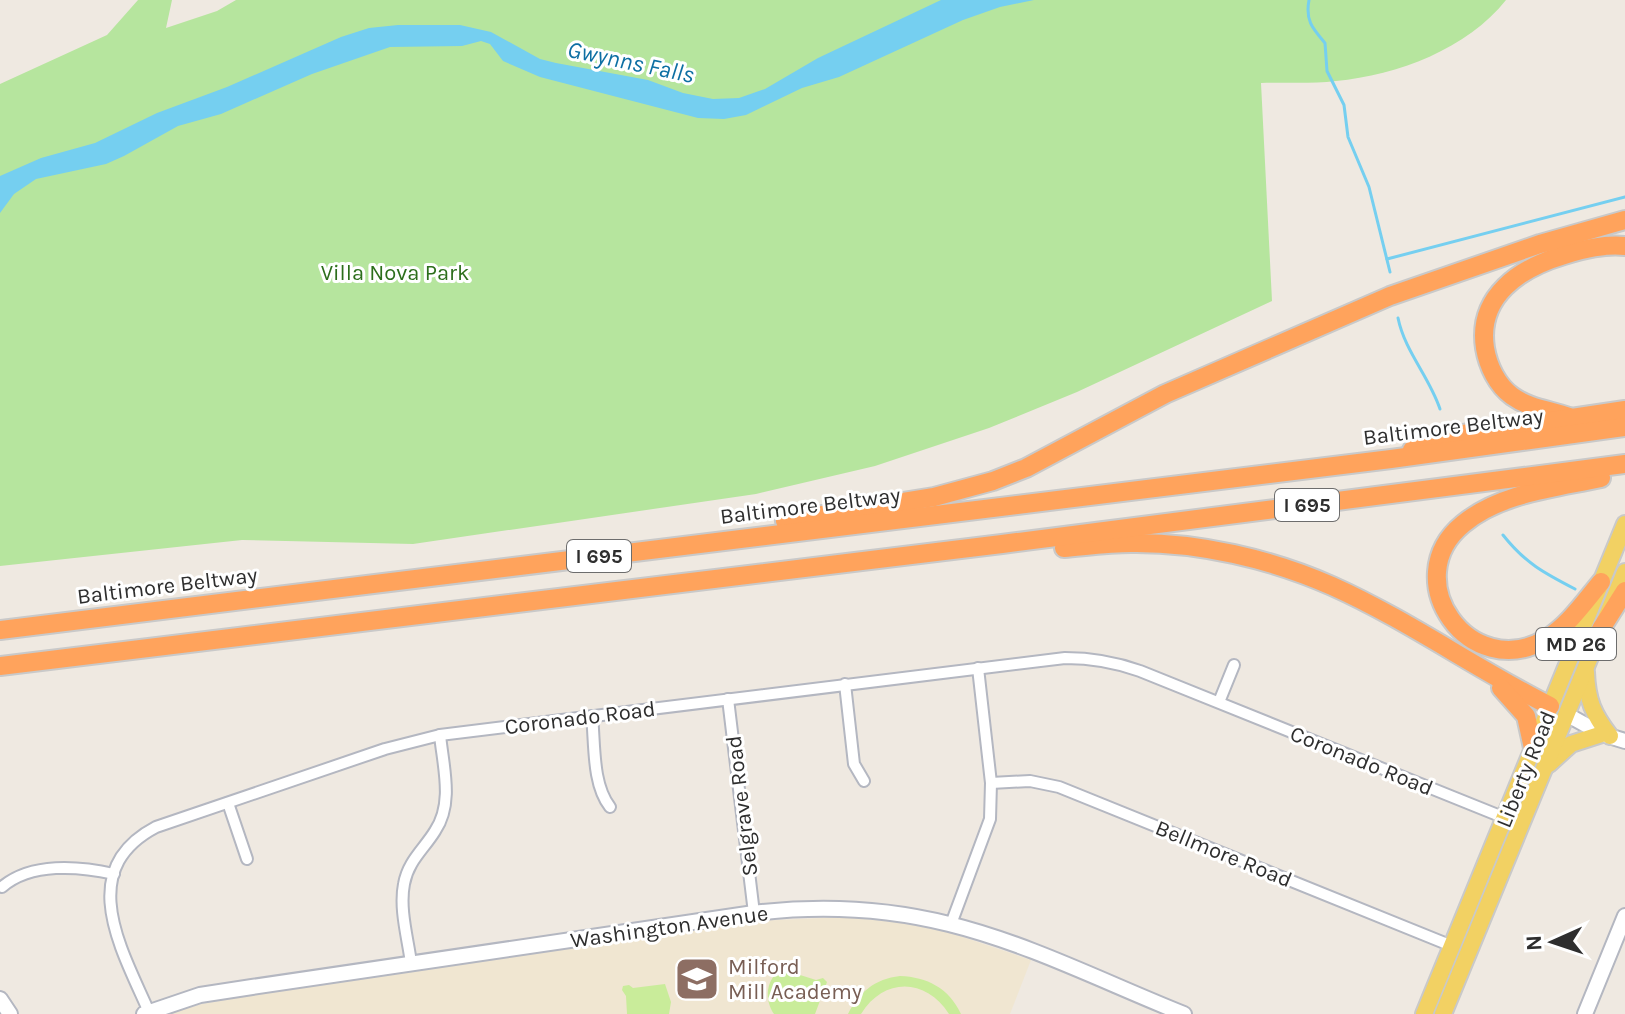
<svg xmlns="http://www.w3.org/2000/svg" width="1625" height="1014" font-family="Karla,sans-serif">
<style>
.education{fill:#f0e6d1}
.green{fill:#b6e59e}
.pitch{fill:#c9ec9a}
.water{fill:#75cff0}
.lines{fill:none;stroke-linecap:round;stroke-linejoin:round}
.stream{stroke:#75cff0;stroke-width:3}
.street-casing{stroke:#b4b7c1;stroke-width:14}
.secondary-casing{stroke:#b4b7c1;stroke-width:18}
.primary-casing{stroke:#c9c9c9;stroke-width:20}
.highway-casing{stroke:#c9c9c9;stroke-width:22}
.street{stroke:#fff;stroke-width:10}
.secondary{stroke:#fff;stroke-width:14}
.primary{stroke:#f2d163;stroke-width:16}
.highway{stroke:#ffa35c;stroke-width:18}
.labels{text-anchor:middle;stroke-width:6;stroke-linejoin:round;paint-order:stroke}
.shield{fill:#fff;stroke:#6d6d6d;stroke-width:2}
.shield-label{font-size:20px;font-weight:bold;fill:#2e2e2e}
.park-label{font-size:22px;fill:#2c6e1b;stroke:#fff}
.street-label{font-size:22px;fill:#2e2e2e;stroke:#fff}
.education-label{font-size:22px;fill:#785e54;stroke:#fff;text-anchor:start}
.water-label{font-size:24px;font-style:italic;fill:#0d6fa3;stroke:#fff}
</style>
<rect width="100%" height="100%" fill="#efe9e1"/>
<path class="education" d="M 845,917 L 897,922 L 948,932 L 1031,960 L 1010,1014 L 169,1014 L 202,1004 L 236,998 L 757,921 Z"/>
<path class="green" d="M 138,0 L 172,0 L 166,28 L 217,11 L 236,0 L 1506,0 C 1467,49 1398,75 1336,81 C 1311,84 1286,82 1261,83 L 1272,301 L 1077,392 L 989,428 L 875,466 L 756,494 L 413,544 L 242,540 L 0,566 L 0,84 L 107,35 Z"/>
<g class="pitch">
<path d="M 781,969 L 816,980 L 823,978 L 827,982 L 815,1014 L 774,1014 C 764,999 766,980 781,969 Z"/>
<path d="M 900,976 C 927,977 949,988 961,1014 L 949,1014 C 926,978 884,977 861,1014 L 848,1014 C 859,992 875,979 900,976 Z"/>
<path d="M 665,984 L 671,1002 L 669,1014 L 627,1014 L 626,996 L 622,990 L 623,986 L 629,985 L 633,988 Z"/>
</g>
<path class="water" d="M 941,0 L 1034,0 L 1000,7 L 963,20 L 839,77 L 802,88 L 746,115 L 724,119 L 698,118 L 540,77 L 503,61 L 490,44 L 481,41 L 462,46 L 390,47 L 312,74 L 221,114 L 178,126 L 124,156 L 106,164 L 36,179 L 14,194 L 0,213 L 0,176 L 41,158 L 95,143 L 157,113 L 227,87 L 341,37 L 369,28 L 398,25 L 460,25 L 491,32 L 540,59 L 556,63 L 648,80 L 683,93 L 713,99 L 739,98 L 765,89 L 818,58 Z"/>
<g class="lines">
<g class="stream">
<path d="M 1309,0 C 1305,21 1313,29 1325,43 L 1327,71 L 1344,105 L 1348,137 L 1369,187 L 1390,272"/>
<path d="M 1387,259 L 1625,197"/>
<path d="M 1398,318 C 1405,352 1429,376 1440,409"/>
<path d="M 1503,535 C 1525,563 1544,573 1575,589"/>
</g>
<g class="street-casing">
<g id="street">
<path d="M 845,684 L 854,764 L 864,781"/>
<path d="M 728,699 L 754,913"/>
<path d="M 1219,702 L 1234,665"/>
<path d="M 592,716 C 595,744 592,784 610,807"/>
<path d="M 991,783 L 1030,781 L 1059,787 L 1452,946"/>
<path d="M 228,803 L 247,859"/>
<path d="M 2,887 C 31,862 79,866 114,874"/>
<path d="M 951,924 L 990,819 L 991,783 L 978,668"/>
<path d="M 411,963 C 408,939 399,909 404,884 C 408,861 424,849 435,831 C 454,803 443,766 440,735"/>
<path d="M 149,1012 C 122,950 74,870 156,827 L 385,749 L 440,735 L 1065,658 C 1091,658 1115,662 1140,671 L 1505,818"/>
</g>
</g>
<g class="secondary-casing">
<g id="secondary">
<path d="M 1566,714 L 1602,734 L 1625,741"/>
<path d="M 0,999 L 10,1014"/>
<path d="M 144,1014 L 200,995 L 252,987 L 754,913 C 820,905 885,908 949,924 C 1030,944 1106,983 1184,1014"/>
<path d="M 1585,1014 L 1625,916"/>
</g>
</g>
<g class="primary-casing">
<g id="primary">
<path d="M 1586,672 C 1587,700 1593,714 1610,736"/>
<path d="M 1549,764 L 1571,744 L 1602,734"/>
<path d="M 1424,1014 L 1625,524"/>
<path d="M 1443,1014 L 1625,572"/>
</g>
</g>
<g class="highway-casing">
<g id="highway">
<path d="M 1569,417 C 1550,410 1530,409 1512,396 C 1497,385 1488,366 1485,348 C 1477,296 1520,268 1564,255 C 1584,249 1604,244 1625,246"/>
<path d="M 1412,450 L 1443,437 L 1625,410"/>
<path d="M 1601,478 C 1555,488 1500,493 1463,524 C 1396,579 1470,684 1546,639 C 1568,626 1585,601 1601,582"/>
<path d="M 785,521 L 934,497 L 993,481 L 1026,468 L 1165,394 L 1390,296 L 1540,244 L 1625,220"/>
<path d="M 1064,548 C 1087,546 1109,543 1131,543 C 1198,542 1271,559 1332,586 C 1408,620 1476,669 1550,706"/>
<path d="M 1601,629 L 1625,591"/>
<path d="M 0,630 L 1391,459 L 1625,427"/>
<path d="M 0,666 L 1002,544 L 1625,464"/>
<path d="M 1501,688 L 1526,716 L 1533,748"/>
</g>
</g>
<use href="#street" class="street"/>
<use href="#secondary" class="secondary"/>
<use href="#primary" class="primary"/>
<use href="#highway" class="highway"/>
</g>
<defs>
<g id="school-square" transform="scale(2.3)"><rect x="-9" y="-9" width="18" height="18" rx="4" fill="#8d6e63" stroke="#fff"/><path d="M0-5L7-2L0 1L-7-2ZM-4 1L0 2.5L4 1V4Q0 6-4 4Z" fill="#fff"/></g>
</defs>
<g fill-rule="evenodd">
<use href="#school-square" x="697" y="979"/>
</g>
<g class="labels">
<g class="shield">
<rect x="1275" y="489" width="64" height="32" rx="6"/>
<rect x="567" y="540" width="64" height="32" rx="6"/>
<rect x="1536" y="628" width="80" height="32" rx="6"/>
</g>
<g class="shield-label">
<text x="1307" y="512">I 695</text>
<text x="599" y="563">I 695</text>
<text x="1576" y="651">MD 26</text>
</g>
<g class="park-label">
<text x="395" y="280">Villa Nova Park</text>
</g>
<g class="street-label">
<text transform="translate(1453 426) rotate(-7)" y="8">Baltimore Beltway</text>
<text transform="translate(810 505) rotate(-7)" y="8">Baltimore Beltway</text>
<text transform="translate(167 585) rotate(-7)" y="8">Baltimore Beltway</text>
<text transform="translate(580 717) rotate(-7)" y="8">Coronado Road</text>
<text transform="translate(1362 760) rotate(22)" y="8">Coronado Road</text>
<text transform="translate(1525 769) rotate(-68)" y="8">Liberty Road</text>
<text transform="translate(741 806) rotate(-97)" y="8">Selgrave Road</text>
<text transform="translate(1224 853) rotate(22)" y="8">Bellmore Road</text>
<text transform="translate(669 926) rotate(-8)" y="8">Washington Avenue</text>
</g>
<g class="education-label">
<text x="728" y="974">Milford<tspan x="728" dy="25">Mill Academy</tspan></text>
</g>
<g class="water-label">
<text transform="translate(631 62) rotate(12)" y="8">Gwynns Falls</text>
</g>
</g>
<g transform="translate(1553 942) rotate(267)" stroke="#ffffff" stroke-width="6" paint-order="stroke">
<path d="M0-6L14 30L0 20L-14 30Z" fill="#2e2e2e"/>
<text y="-12" font-size="22" font-weight="bold" text-anchor="middle" fill="#2e2e2e">N</text>
</g>
</svg>
